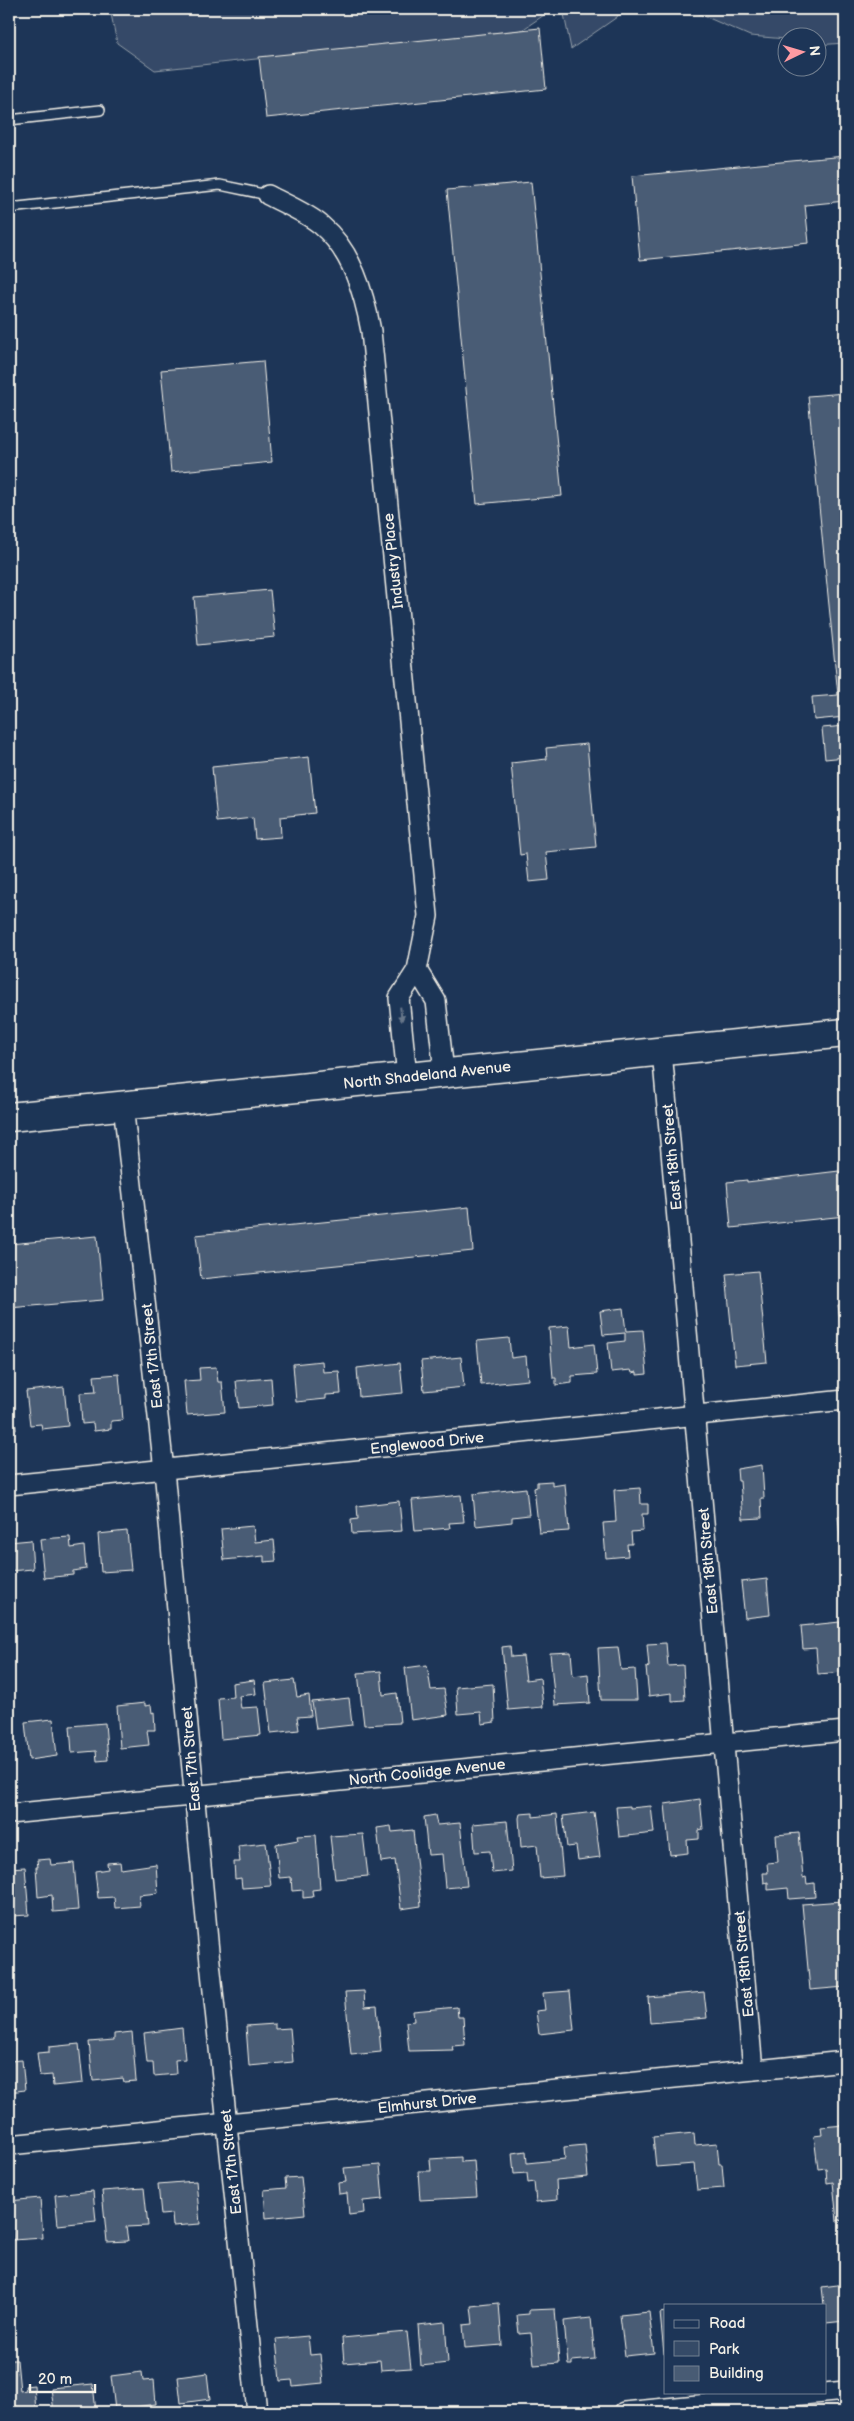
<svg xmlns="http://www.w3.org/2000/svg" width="854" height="2421" font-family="'Balsamiq Sans',sans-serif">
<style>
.green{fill:#354a67;stroke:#949ea8}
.building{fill:#485b74;stroke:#f4f1e8}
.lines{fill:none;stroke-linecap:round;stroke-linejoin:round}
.lane-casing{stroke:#f4f1e8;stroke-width:12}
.street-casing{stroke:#f4f1e8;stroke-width:22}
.primary-casing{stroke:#f4f1e8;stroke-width:31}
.lane{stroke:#1d3557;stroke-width:9}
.street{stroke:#1d3557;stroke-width:19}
.primary{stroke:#1d3557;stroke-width:28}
.oneway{fill:#68778a}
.labels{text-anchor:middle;stroke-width:5;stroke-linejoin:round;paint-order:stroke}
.street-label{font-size:15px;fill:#f4f1e8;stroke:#1d3557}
</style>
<rect width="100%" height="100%" fill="#1d3557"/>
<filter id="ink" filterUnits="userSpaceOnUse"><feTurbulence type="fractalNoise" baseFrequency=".02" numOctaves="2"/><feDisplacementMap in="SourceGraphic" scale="10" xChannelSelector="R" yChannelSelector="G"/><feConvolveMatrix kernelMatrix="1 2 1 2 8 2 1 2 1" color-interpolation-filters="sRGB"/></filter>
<g filter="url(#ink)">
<g class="green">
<path d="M 110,9 L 560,9 L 544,15 L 522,30 L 155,70 L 117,43 Z"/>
<path d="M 563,9 L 622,9 L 617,17 L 571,49 Z"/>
<path d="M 688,9 L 845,9 L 845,43 L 817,45 L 816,38 L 786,38 L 786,39 L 750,36 Z"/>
</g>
<g class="building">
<path d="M 540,28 L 546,89 L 266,118 L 259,57 Z"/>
<path d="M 845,156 L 845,201 L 805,205 L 809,243 L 640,260 L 632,176 Z"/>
<path d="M 531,182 L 562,496 L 477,504 L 447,190 Z"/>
<path d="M 263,361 L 272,462 L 171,472 L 161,370 Z"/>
<path d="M 845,393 L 845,717 L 814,720 L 812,697 L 838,695 L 808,396 Z"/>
<path d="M 270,590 L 275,637 L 198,645 L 194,597 Z"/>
<path d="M 845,726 L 845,757 L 825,759 L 822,728 Z"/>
<path d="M 587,744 L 596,847 L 546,852 L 549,880 L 529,882 L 526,854 L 520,855 L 511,763 L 547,759 L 546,748 Z"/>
<path d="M 309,757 L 315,813 L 280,817 L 281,837 L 255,839 L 253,818 L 217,822 L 212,767 Z"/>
<path d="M 839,1171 L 839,1173 L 845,1172 L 845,1216 L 731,1228 L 727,1182 L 747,1180 L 747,1182 Z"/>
<path d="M 469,1207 L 473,1251 L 201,1279 L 196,1235 Z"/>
<path d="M 97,1236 L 103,1300 L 9,1308 L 9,1244 Z"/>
<path d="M 758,1271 L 767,1362 L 735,1365 L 726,1274 Z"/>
<path d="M 845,1304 L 845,1342 L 843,1342 L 838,1305 Z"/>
<path d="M 623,1308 L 626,1331 L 643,1330 L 647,1374 L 637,1375 L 637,1372 L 632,1373 L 631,1370 L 611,1372 L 608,1343 L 625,1341 L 625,1333 L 603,1335 L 600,1311 Z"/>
<path d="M 569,1326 L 571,1347 L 594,1344 L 597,1374 L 572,1376 L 572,1383 L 556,1385 L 556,1378 L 553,1378 L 549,1328 Z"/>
<path d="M 509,1338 L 511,1358 L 526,1356 L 528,1380 L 481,1385 L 477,1341 Z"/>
<path d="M 461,1357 L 464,1387 L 424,1391 L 421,1361 Z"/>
<path d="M 322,1361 L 323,1372 L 339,1371 L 341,1394 L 326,1395 L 326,1399 L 296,1402 L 293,1364 Z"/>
<path d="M 400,1363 L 403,1393 L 359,1397 L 357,1368 Z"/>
<path d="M 216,1367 L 218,1382 L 222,1382 L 225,1412 L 187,1415 L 184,1381 L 200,1380 L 199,1368 Z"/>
<path d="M 119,1374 L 123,1420 L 111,1421 L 111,1429 L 94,1431 L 93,1423 L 82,1424 L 80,1393 L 96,1392 L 94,1376 Z"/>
<path d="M 271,1378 L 273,1405 L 239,1408 L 236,1381 Z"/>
<path d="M 64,1387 L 68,1426 L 42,1429 L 41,1424 L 30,1425 L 26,1391 Z"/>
<path d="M 13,1399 L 16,1430 L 9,1431 L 9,1400 Z"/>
<path d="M 762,1465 L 764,1498 L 761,1498 L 762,1518 L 743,1519 L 740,1481 L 738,1481 L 737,1469 Z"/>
<path d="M 552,1481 L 552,1486 L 565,1484 L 569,1531 L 539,1533 L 534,1488 L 537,1487 L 537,1482 Z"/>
<path d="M 526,1488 L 529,1515 L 512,1517 L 512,1522 L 476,1526 L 473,1494 Z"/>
<path d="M 640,1488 L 641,1504 L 648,1504 L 648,1514 L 642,1514 L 643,1531 L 631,1532 L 632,1544 L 627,1544 L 628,1556 L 606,1558 L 603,1523 L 616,1522 L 614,1490 Z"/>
<path d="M 461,1495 L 464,1522 L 449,1523 L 450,1528 L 415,1531 L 412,1500 Z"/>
<path d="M 399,1501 L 402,1531 L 352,1534 L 351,1520 L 358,1519 L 357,1506 Z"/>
<path d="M 845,1515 L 845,1560 L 842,1560 L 838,1516 Z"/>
<path d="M 253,1526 L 255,1542 L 274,1540 L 276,1561 L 264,1562 L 264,1556 L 224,1560 L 221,1529 Z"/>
<path d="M 127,1531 L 131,1570 L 101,1572 L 98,1534 Z"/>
<path d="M 70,1537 L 71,1548 L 84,1546 L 86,1569 L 73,1571 L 73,1575 L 44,1578 L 40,1539 Z"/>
<path d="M 31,1540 L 33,1569 L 9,1571 L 9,1542 Z"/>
<path d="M 767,1579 L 770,1615 L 745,1618 L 741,1582 Z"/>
<path d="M 840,1622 L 844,1672 L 818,1674 L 816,1648 L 803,1649 L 801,1626 Z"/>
<path d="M 666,1643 L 668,1666 L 683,1665 L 685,1700 L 672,1701 L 672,1693 L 649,1696 L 646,1668 L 649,1667 L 647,1644 Z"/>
<path d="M 510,1646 L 511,1657 L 523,1656 L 526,1680 L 540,1678 L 543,1707 L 508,1710 L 502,1647 Z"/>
<path d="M 618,1647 L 621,1670 L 635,1669 L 637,1700 L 601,1700 L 598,1648 Z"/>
<path d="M 571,1652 L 573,1676 L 588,1674 L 590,1703 L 555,1705 L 550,1653 Z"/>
<path d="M 427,1665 L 431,1690 L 444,1689 L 448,1715 L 411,1720 L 405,1668 Z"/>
<path d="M 381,1671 L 383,1695 L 397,1693 L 400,1723 L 364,1725 L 358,1673 Z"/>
<path d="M 254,1680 L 256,1694 L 239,1696 L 241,1708 L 258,1707 L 261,1735 L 221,1739 L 218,1698 L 233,1697 L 232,1683 Z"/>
<path d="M 294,1680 L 297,1697 L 309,1695 L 311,1716 L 297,1717 L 299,1730 L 271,1733 L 265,1683 Z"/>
<path d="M 493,1684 L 495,1722 L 482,1724 L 481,1712 L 458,1714 L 456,1687 Z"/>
<path d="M 349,1698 L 352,1725 L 316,1729 L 312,1702 Z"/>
<path d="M 145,1703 L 145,1706 L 151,1705 L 152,1713 L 154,1712 L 155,1730 L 147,1730 L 149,1745 L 120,1748 L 117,1706 Z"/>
<path d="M 53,1719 L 57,1756 L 29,1760 L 25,1722 Z"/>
<path d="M 105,1723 L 108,1760 L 97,1761 L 96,1751 L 72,1753 L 70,1726 Z"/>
<path d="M 9,1732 L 12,1761 L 9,1761 Z"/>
<path d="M 700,1799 L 703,1829 L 699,1830 L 699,1839 L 687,1840 L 688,1853 L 670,1855 L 665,1804 Z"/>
<path d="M 630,1806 L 630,1808 L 651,1806 L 654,1833 L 619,1837 L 616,1807 Z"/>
<path d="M 594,1812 L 600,1857 L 578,1860 L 576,1846 L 567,1847 L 563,1816 Z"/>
<path d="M 533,1813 L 533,1817 L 557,1814 L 563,1876 L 540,1878 L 537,1845 L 521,1847 L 519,1818 L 520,1814 Z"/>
<path d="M 435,1815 L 437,1825 L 460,1823 L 467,1886 L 445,1888 L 442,1854 L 428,1855 L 424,1817 Z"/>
<path d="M 507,1821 L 512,1871 L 492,1873 L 490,1851 L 475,1852 L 473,1824 Z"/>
<path d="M 391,1826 L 392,1832 L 413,1830 L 421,1906 L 401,1909 L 395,1860 L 381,1862 L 377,1828 Z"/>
<path d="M 799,1833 L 803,1878 L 806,1877 L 807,1884 L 814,1883 L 815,1897 L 789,1899 L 788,1888 L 768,1890 L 768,1882 L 764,1883 L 763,1873 L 768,1873 L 767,1863 L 778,1862 L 776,1835 Z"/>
<path d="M 363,1834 L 368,1876 L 335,1879 L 330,1836 Z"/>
<path d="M 316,1835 L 320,1889 L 312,1890 L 313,1897 L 303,1898 L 303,1890 L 292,1891 L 291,1877 L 279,1878 L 276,1844 L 298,1840 L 297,1836 Z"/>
<path d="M 266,1843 L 271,1886 L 242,1888 L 241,1878 L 235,1879 L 234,1862 L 240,1862 L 238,1846 Z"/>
<path d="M 50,1859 L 51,1865 L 74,1863 L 78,1910 L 53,1912 L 52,1895 L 38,1897 L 36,1867 L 38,1867 L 37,1860 Z"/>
<path d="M 120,1862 L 121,1869 L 156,1864 L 158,1893 L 139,1895 L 140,1906 L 115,1908 L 114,1897 L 98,1898 L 95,1871 L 108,1869 L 107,1863 Z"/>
<path d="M 25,1867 L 29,1915 L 12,1916 L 12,1907 L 9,1908 L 9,1868 Z"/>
<path d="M 843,1901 L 845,1987 L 810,1990 L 802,1904 Z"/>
<path d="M 364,1991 L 365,2007 L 377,2006 L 381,2052 L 351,2055 L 345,1992 Z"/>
<path d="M 570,1991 L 574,2030 L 539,2034 L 536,2011 L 545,2010 L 543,1993 Z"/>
<path d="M 704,1992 L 707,2018 L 650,2023 L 648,1997 Z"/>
<path d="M 457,2007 L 458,2017 L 463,2017 L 465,2045 L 452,2046 L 453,2050 L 409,2051 L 406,2022 L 414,2021 L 413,2011 Z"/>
<path d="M 275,2024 L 275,2029 L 290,2028 L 293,2062 L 249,2066 L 246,2026 Z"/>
<path d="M 182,2028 L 185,2059 L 175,2060 L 176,2074 L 154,2076 L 153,2063 L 147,2063 L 144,2033 Z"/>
<path d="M 132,2032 L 136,2081 L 124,2082 L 123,2078 L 93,2081 L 89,2042 L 114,2040 L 114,2034 Z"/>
<path d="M 79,2044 L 83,2083 L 53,2086 L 52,2075 L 40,2076 L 37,2053 L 49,2052 L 49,2047 Z"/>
<path d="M 22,2060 L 25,2090 L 9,2092 L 9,2061 Z"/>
<path d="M 845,2125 L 845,2220 L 837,2221 L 833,2182 L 827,2183 L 826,2168 L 818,2169 L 814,2136 L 822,2135 L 821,2127 Z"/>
<path d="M 694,2133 L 695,2145 L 717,2143 L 719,2164 L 722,2164 L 724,2188 L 697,2190 L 694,2164 L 656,2167 L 653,2137 Z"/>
<path d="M 585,2145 L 588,2177 L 556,2180 L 557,2200 L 536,2202 L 534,2182 L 528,2183 L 527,2173 L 514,2174 L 512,2153 L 526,2151 L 527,2163 L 565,2159 L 564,2147 Z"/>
<path d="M 461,2157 L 461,2162 L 474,2161 L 477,2197 L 420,2200 L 418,2171 L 431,2171 L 430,2159 Z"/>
<path d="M 380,2165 L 383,2199 L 363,2201 L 364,2213 L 349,2215 L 347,2193 L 339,2194 L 338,2183 L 346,2182 L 344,2168 Z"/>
<path d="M 301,2177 L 305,2214 L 266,2218 L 264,2190 L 286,2188 L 285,2178 Z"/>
<path d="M 196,2181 L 200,2224 L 173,2226 L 172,2214 L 161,2215 L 158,2184 Z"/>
<path d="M 144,2188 L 148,2226 L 126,2227 L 128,2241 L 107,2242 L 102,2191 Z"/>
<path d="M 93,2191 L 96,2221 L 58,2225 L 55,2195 Z"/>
<path d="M 40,2198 L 43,2238 L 13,2240 L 12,2224 L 9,2224 L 9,2201 Z"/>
<path d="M 845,2284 L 845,2321 L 826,2323 L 822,2287 Z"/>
<path d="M 499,2303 L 502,2345 L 465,2348 L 463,2325 L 473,2324 L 471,2306 Z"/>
<path d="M 555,2309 L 559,2363 L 534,2365 L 531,2333 L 519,2334 L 517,2315 L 529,2314 L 529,2310 Z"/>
<path d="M 649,2312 L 654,2353 L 625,2356 L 620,2315 Z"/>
<path d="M 665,2312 L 665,2354 L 664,2354 L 660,2313 Z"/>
<path d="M 591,2318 L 595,2359 L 572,2361 L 572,2365 L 568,2365 L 564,2321 Z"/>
<path d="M 445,2322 L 448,2363 L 421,2366 L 418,2325 Z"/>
<path d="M 407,2332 L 411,2368 L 381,2370 L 380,2360 L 344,2363 L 342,2338 Z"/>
<path d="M 308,2336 L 310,2355 L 320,2354 L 323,2383 L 293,2386 L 292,2380 L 280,2381 L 276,2339 Z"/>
<path d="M 9,2360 L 17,2360 L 20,2391 L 26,2390 L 25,2386 L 34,2385 L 36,2412 L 9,2412 Z"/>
<path d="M 142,2372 L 143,2381 L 154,2380 L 156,2404 L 115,2410 L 111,2376 Z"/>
<path d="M 207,2373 L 210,2399 L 181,2403 L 178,2377 Z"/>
<path d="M 93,2384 L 96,2412 L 54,2412 L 51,2388 Z"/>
</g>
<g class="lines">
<g class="lane-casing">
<g id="lane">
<path d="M 9,120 L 100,110"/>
<path d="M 9,208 L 220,185 L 268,195"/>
</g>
</g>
<g class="street-casing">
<g id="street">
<path d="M 268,195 C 285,204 307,213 321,225 C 352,251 364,293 371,331 L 428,916 L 417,970 L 399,998 L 407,1077"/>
<path d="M 417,970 L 436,1001 L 444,1072"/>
<path d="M 662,1051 L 753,2070"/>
<path d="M 123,1105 L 164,1470 L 210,1962 L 257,2412"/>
<path d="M 9,1485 L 845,1400"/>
<path d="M 9,1814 L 845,1731"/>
<path d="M 9,2145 L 845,2061"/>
<path d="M 624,2412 L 845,2391"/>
</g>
</g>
<g class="primary-casing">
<path id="primary" d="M 9,1117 L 845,1033"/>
</g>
<use href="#lane" class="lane"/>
<use href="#street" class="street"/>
<use href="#primary" class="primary"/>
</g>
<defs><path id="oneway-solid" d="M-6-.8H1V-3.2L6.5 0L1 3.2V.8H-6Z" transform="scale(1.25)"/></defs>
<use class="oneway" href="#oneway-solid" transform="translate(401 1014) rotate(84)"/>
</g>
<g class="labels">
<g class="street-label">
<text transform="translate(393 561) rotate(-96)" y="5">Industry Place</text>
<text transform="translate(427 1075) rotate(-6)" y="5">North Shadeland Avenue</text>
<text transform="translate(672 1157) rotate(-95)" y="5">East 18th Street</text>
<text transform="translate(152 1356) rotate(-96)" y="5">East 17th Street</text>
<text transform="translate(427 1443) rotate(-6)" y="5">Englewood Drive</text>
<text transform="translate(708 1561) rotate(-95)" y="5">East 18th Street</text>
<text transform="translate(191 1759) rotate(-95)" y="5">East 17th Street</text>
<text transform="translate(427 1772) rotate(-6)" y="5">North Coolidge Avenue</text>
<text transform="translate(744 1964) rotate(-95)" y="5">East 18th Street</text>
<text transform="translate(427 2103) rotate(-6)" y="5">Elmhurst Drive</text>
<text transform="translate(231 2162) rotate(-96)" y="5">East 17th Street</text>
</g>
</g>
<rect width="854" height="2421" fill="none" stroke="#1d3557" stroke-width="30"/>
<rect x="15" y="15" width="824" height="2391" fill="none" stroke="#f4f1e8" stroke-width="2" filter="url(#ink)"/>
<rect x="664" y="2304" width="162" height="90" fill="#1d3557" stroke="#738091"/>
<rect x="674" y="2320" width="25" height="8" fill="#1d3557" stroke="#738091"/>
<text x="709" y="2328" font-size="15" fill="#f4f1e8">Road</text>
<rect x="674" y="2341" width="25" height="15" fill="#354a67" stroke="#738091"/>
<text x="709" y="2354" font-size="15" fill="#f4f1e8">Park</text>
<rect x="674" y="2366" width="25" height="15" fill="#485b74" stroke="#738091"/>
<text x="709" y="2378" font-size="15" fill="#f4f1e8">Building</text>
<g transform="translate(802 52) rotate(85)"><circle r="24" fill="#1d3557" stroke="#738091"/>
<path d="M0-4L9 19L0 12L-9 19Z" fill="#ff9aa2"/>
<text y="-8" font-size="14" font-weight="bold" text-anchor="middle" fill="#f4f1e8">N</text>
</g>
<path d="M30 2384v8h65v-8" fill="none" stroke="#f4f1e8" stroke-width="2.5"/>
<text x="38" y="2384" font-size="15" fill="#f4f1e8" stroke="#1d3557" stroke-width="4" paint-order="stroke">20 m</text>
</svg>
